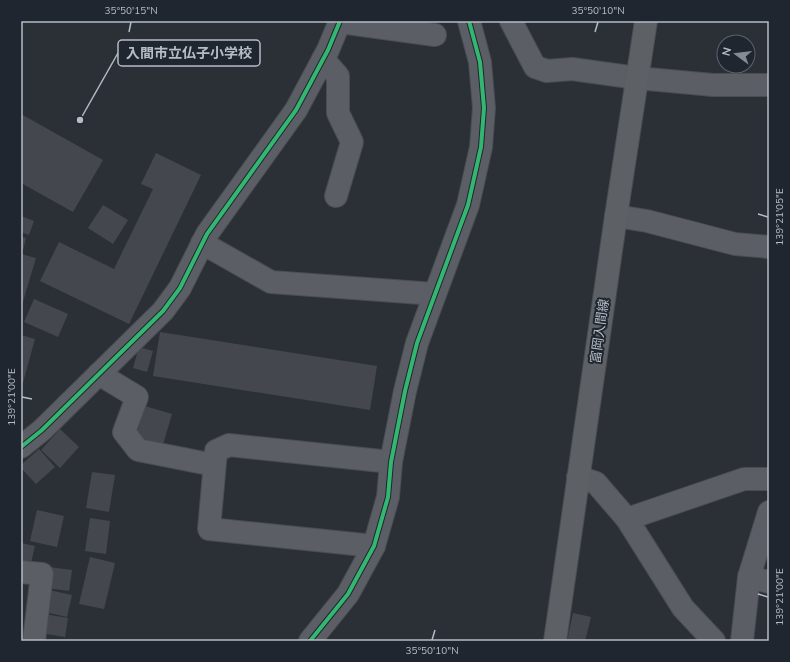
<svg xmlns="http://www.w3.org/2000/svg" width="790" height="662" font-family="'Nunito Sans','Noto Sans JP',sans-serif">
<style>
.building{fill:#44484e}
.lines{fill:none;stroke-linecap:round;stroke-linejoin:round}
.minor-casing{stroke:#494c51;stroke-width:24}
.major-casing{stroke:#494c53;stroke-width:24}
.minor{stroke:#5b5e64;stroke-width:22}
.major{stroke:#5d6166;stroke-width:22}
.cycleway-casing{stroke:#1f2630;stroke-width:6}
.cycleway{stroke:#33b770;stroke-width:4}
.ticks{fill:none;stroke:#b6bcc6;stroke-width:1.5}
.labels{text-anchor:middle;stroke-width:4;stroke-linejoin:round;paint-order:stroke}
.street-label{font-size:13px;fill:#b6bcc6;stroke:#1f2630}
.leader{fill:none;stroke:#b6bcc6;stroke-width:1.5}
.callout-dot{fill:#b6bcc6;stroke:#1f2630;stroke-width:1.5}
.callout{fill:#1f2630;stroke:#b6bcc6;stroke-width:1.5}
.callout-label{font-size:14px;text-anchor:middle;font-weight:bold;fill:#b6bcc6}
.neatline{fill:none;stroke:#b6bcc6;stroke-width:1.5}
.ticks-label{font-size:10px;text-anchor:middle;fill:#b6bcc6}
</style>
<rect width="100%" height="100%" fill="#2b3036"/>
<g class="building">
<path d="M 21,114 L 103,160 L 73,212 L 21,183 Z"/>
<path d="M 156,153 L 201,175 L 129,324 L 40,281 L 59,242 L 114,269 L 153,189 L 141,184 Z"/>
<path d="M 103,205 L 128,220 L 113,244 L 88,228 Z"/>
<path d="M 21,216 L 34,221 L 29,235 L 21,232 Z"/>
<path d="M 21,237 L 26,238 L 23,250 L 21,250 Z"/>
<path d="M 21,254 L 36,258 L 22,305 L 21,304 Z"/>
<path d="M 34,299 L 68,314 L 58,337 L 24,322 Z"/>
<path d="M 160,332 L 377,366 L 370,410 L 153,376 Z"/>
<path d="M 21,335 L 35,339 L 21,390 Z"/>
<path d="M 139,347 L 153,351 L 147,372 L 133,368 Z"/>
<path d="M 145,406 L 172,414 L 162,448 L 135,439 Z"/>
<path d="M 60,429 L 79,447 L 60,468 L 41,450 Z"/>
<path d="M 39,449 L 55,467 L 36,484 L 21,468 L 21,465 Z"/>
<path d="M 92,472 L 115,475 L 109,512 L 86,508 Z"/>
<path d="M 37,510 L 64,516 L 57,547 L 30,541 Z"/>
<path d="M 90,518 L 110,521 L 106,554 L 85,551 Z"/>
<path d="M 21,543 L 35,546 L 30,567 L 21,565 Z"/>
<path d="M 90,557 L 115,563 L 104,609 L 79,604 Z"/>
<path d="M 49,567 L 72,570 L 69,591 L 46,588 Z"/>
<path d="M 49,590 L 72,595 L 67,617 L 45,612 Z"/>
<path d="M 573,613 L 591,617 L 585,641 L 567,641 Z"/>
<path d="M 44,614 L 68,618 L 65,637 L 41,633 Z"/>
</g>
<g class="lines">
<g class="minor-casing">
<g id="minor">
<path d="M 511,21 L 535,67 L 547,71 L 572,69 L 637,78 L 713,85 L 769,85"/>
<path d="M 340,22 L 435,35"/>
<path d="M 323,59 L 338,76 L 338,113 L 352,142 L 336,196"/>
<path d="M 616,216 L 647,221 L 735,244 L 769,247"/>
<path d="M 202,243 L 271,282 L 435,294"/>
<path d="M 99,374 L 137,397 L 124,432 L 138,450 L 214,465"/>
<path d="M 21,447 L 42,430 L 163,311 L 180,288 L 207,234 L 296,110 L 328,50 L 340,21"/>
<path d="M 578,477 L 596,483 L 627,519 L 683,608 L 714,641"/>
<path d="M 627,519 L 744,479 L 769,479"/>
<path d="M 374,546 L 209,529 L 216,451 L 229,445 L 391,462"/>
<path d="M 21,572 L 42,574 L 34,641"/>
<path d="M 749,577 L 769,582"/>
<path d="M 310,641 L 348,594 L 374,546 L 388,497 L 391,462 L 405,391 L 417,343 L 468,205 L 481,147 L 484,108 L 480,62 L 469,21"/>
<path d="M 742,641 L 749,577 L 769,512"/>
</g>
</g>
<g class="major-casing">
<path id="major" d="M 555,641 L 616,216 L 646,21"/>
</g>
<use href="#minor" class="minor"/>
<use href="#major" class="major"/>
<g class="cycleway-casing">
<g id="cycleway">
<path d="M 21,447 L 42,430 L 163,311 L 180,288 L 207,234 L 296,110 L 328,50 L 340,21"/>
<path d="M 310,641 L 348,594 L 374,546 L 388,497 L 391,462 L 405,391 L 417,343 L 468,205 L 481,147 L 484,108 L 480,62 L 469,21"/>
</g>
</g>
<use href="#cycleway" class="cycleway"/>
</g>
<path class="ticks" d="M 129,32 L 131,22M 595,32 L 598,22M 758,214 L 768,217M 22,397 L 32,399M 758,594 L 768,597M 432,640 L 435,630"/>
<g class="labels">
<g class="street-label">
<text transform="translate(599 331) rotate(-82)" y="5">富岡入間線</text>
</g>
</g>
<path class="leader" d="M80 120L118 53"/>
<circle class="callout-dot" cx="80" cy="120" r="4"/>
<rect class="callout" x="118" y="40" width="142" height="26" rx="4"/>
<g class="callout-label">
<text x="189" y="58">入間市立仏子小学校</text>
</g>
<rect width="790" height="662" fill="none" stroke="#1f2630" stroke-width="44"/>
<g transform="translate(736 54) rotate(285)"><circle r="19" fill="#1f2630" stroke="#5b626c"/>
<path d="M0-3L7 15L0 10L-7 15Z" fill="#858b94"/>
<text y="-6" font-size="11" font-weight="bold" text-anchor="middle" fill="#b6bcc6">N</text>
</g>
<rect x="22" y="22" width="746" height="618" class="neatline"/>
<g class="ticks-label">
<text x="131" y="14">35°50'15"N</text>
<text x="598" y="14">35°50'10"N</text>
<text transform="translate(779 217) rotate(-90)" y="4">139°21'05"E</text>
<text transform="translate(11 397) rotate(-90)" y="4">139°21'00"E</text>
<text transform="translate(779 597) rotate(-90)" y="4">139°21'00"E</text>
<text x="432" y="654">35°50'10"N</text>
</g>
</svg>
